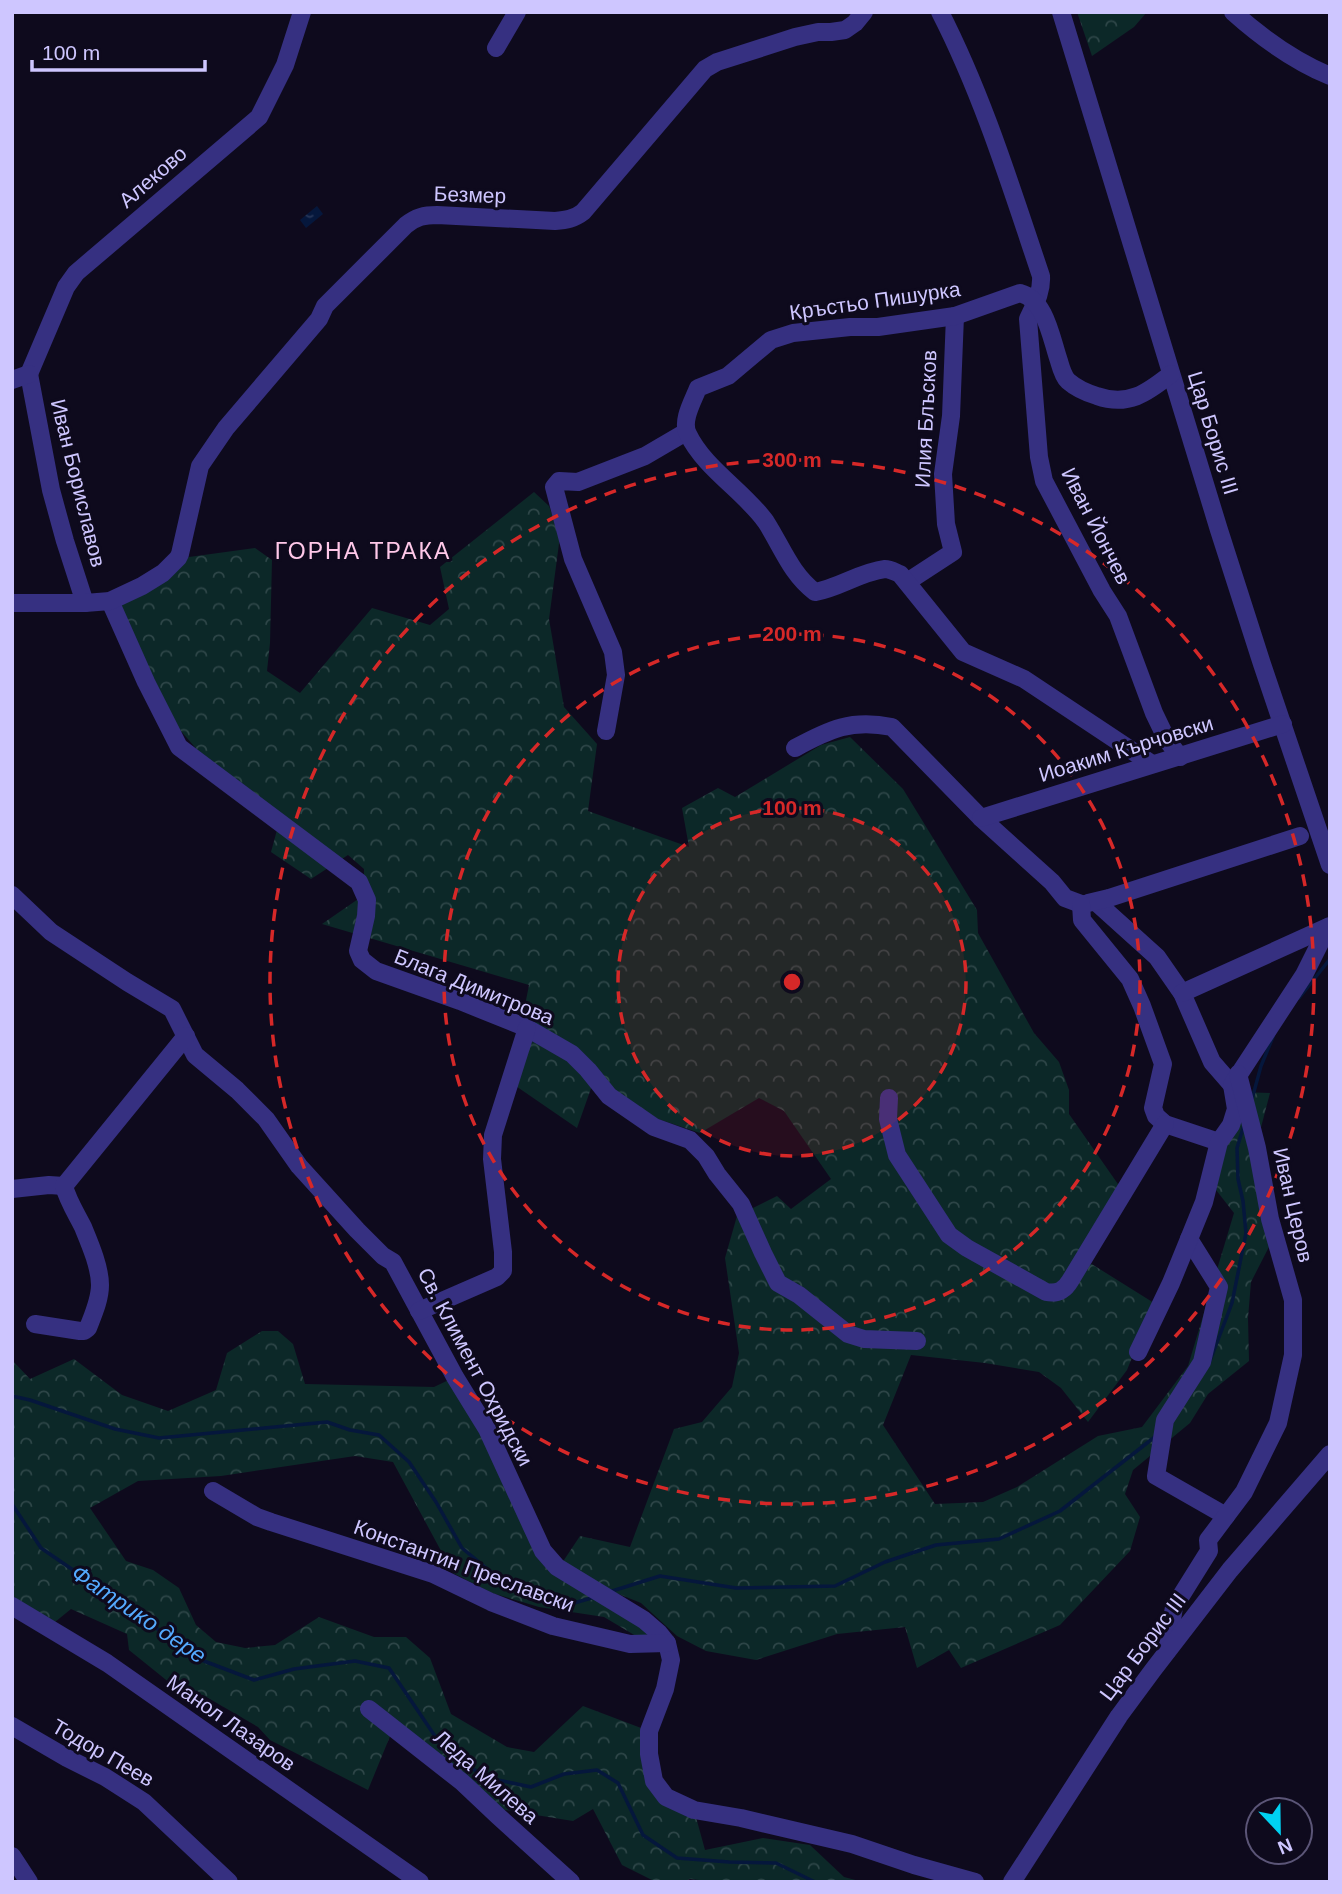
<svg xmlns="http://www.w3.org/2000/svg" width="1342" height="1894" font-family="Arial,sans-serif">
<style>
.forest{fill:url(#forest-crowns)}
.water{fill:url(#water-ripples)}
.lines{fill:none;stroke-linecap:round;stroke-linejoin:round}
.stream{stroke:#05173c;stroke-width:3.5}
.minor{stroke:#363081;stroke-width:18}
.ring{fill:none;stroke:#d62828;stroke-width:3.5;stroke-dasharray:12 9}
.labels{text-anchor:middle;stroke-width:6;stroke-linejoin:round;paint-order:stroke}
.street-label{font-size:21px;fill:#cec6ff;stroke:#0e0a1d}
.neighbourhood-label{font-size:23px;letter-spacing:2px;fill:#ffc8e9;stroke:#0e0a1d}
.water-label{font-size:23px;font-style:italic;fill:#54aaff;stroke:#0e0a1d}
.centre{fill:#d62828;stroke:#0e0a1d;stroke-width:3.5}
.ring-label{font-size:21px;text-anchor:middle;font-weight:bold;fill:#d62828;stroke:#0e0a1d;stroke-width:6;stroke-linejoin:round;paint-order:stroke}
</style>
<defs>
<pattern id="forest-crowns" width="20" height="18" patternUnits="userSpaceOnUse" patternTransform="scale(1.75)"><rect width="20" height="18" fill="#0c2828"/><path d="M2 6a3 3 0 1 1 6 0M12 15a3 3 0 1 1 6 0" fill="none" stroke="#2e4648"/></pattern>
<pattern id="water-ripples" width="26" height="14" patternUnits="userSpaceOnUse" patternTransform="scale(1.75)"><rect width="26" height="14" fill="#05173c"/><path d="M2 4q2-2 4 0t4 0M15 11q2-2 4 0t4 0" fill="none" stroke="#283759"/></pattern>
</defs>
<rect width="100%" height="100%" fill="#0e0a1d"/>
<g class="forest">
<path d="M 1077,12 L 1147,12 L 1134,27 L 1092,56 Z"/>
<path d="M 534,492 L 549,506 L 560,536 L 549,619 L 564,707 L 597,744 L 588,811 L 689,847 L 682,808 L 718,788 L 735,797 L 821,745 L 850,737 L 903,789 L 977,910 L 978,933 L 1034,1033 L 1059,1062 L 1069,1090 L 1069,1114 L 1120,1187 L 1082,1258 L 1154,1303 L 1127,1370 L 1088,1422 L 1061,1388 L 1039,1372 L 985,1363 L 911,1355 L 883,1425 L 935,1504 L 983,1502 L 1017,1487 L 1098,1436 L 1142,1427 L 1188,1366 L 1234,1213 L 1209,1181 L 1239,1092 L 1270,1093 L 1259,1135 L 1275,1235 L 1251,1282 L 1248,1318 L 1249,1361 L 1208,1394 L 1190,1423 L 1133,1470 L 1125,1494 L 1140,1517 L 1130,1551 L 1060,1625 L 961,1668 L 949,1650 L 917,1668 L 905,1627 L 837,1634 L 756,1660 L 706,1651 L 677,1636 L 641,1603 L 589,1582 L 562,1563 L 580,1536 L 630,1547 L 674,1429 L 702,1422 L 732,1387 L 739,1353 L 725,1258 L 737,1216 L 777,1196 L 791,1209 L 831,1179 L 784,1111 L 759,1098 L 700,1133 L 658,1119 L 594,1080 L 577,1128 L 510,1082 L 529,985 L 322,924 L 364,895 L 364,869 L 348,855 L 311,879 L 271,852 L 280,819 L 221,777 L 160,707 L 116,598 L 127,589 L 189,557 L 255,548 L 272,560 L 270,643 L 267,671 L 300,693 L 372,608 L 430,625 L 449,609 L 440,567 Z"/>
<path d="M 262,1331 L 278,1331 L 293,1344 L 305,1384 L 434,1387 L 455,1377 L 543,1551 L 659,1633 L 641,1639 L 604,1617 L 539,1607 L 492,1593 L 453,1573 L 393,1462 L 355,1456 L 221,1476 L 138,1481 L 90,1508 L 126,1561 L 153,1570 L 179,1588 L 196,1625 L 216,1642 L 245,1648 L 275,1645 L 319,1617 L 374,1637 L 406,1637 L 430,1658 L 451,1714 L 507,1747 L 534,1752 L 583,1706 L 649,1731 L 654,1781 L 694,1810 L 705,1850 L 763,1838 L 810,1845 L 844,1877 L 863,1882 L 717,1882 L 690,1879 L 681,1882 L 656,1882 L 622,1865 L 593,1809 L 573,1821 L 487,1807 L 393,1729 L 368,1790 L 270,1740 L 258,1727 L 203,1695 L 191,1700 L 129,1650 L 127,1634 L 71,1609 L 55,1622 L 12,1596 L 12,1360 L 30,1379 L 74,1359 L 122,1395 L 168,1411 L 216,1390 L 227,1353 Z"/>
</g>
<path class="water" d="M 317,206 L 323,214 L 306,228 L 300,220 Z"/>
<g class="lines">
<g class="stream">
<path d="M 1299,998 L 1330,959"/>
<path d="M 1252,1099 L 1261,1066 L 1273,1037"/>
<path d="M 1208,1366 L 1232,1303 L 1246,1233 L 1243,1201 L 1238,1179 L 1237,1148 L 1244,1125"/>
<path d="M 12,1396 L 30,1400 L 115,1429 L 159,1438 L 327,1422 L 350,1430 L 379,1435 L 409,1462 L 436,1502 L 462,1548 L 508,1586 L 574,1603 L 595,1597"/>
<path d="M 12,1504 L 41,1548 L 143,1618 L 196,1658 L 254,1680 L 294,1669 L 355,1661 L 389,1668 L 441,1745 L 484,1777 L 531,1787 L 564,1774 L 597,1770 L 618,1783 L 643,1835 L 677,1858 L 729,1862 L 776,1863 L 815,1882"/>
<path d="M 609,1592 L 660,1576 L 736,1588 L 835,1586 L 885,1562 L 936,1545 L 999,1539 L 1060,1511 L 1156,1436"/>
</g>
<g class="minor">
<path d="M 940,12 C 983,96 1011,187 1041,276 C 1042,292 1035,304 1028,319 L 1039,457 L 1044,481 L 1102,591 L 1118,616 L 1154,713 L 1167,740 L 1180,757"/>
<path d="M 1061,12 L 1219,530 L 1262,664 L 1330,865"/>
<path d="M 1233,12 C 1262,38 1294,61 1330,76"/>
<path d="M 496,48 L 517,12"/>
<path d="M 29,374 L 66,287 L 76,273 L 259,117 L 285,65 L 302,12"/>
<path d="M 29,374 L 51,490 L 65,541 L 85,603"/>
<path d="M 12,380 L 29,374"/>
<path d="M 907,582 L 953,552 L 946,524 L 943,474 L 951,416 L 955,316"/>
<path d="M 110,601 L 146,682 L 179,747 L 359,882 L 367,900 L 366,916 L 358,951 L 362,960 L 376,971 L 460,1001 L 527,1028 L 572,1054 L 588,1070 L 609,1096 L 654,1127 L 690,1140 L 706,1156 L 717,1174 L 741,1204 L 763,1253 L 778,1283 L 799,1295 L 848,1334 L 864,1339 L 917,1341"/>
<path d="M 12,603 L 85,603 L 110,601 L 142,586 L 163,573 L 178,558 L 180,554 L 200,466 L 226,428 L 319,319 L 325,306 L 406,225 C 416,217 424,215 437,215 L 555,221 C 566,220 574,219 583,212 L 705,69 L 717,62 L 795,37 L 818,32 L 831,32 L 845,30 L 855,23 L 864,12"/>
<path d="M 606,731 L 616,675 L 613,652 L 573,559 L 554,487 L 559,481 L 578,482 L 645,456 L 686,432"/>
<path d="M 795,748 C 830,729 851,719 892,727 L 981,818 L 1052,882 L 1065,898 L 1081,904"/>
<path d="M 1152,764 L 1024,679 L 963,652 L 900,574 C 895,572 890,569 885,569 C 860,572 839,588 815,592 C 791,574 782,547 766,522 C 745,492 704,468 688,434 C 681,421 693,401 698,388 L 728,376 L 771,340 L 793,333 L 850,327 L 878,327 L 955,316 L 1020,293 C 1046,300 1051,338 1059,361 C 1061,368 1063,376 1068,381 C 1076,388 1087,393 1097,396 C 1128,407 1147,393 1171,374"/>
<path d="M 981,818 L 1283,724"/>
<path d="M 12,895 L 51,932 L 127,982 L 172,1009 L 195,1055 L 237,1090 L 266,1119 L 299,1166 L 357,1230 L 383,1256 L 393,1262 L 455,1377 L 487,1429 L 543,1551 L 557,1567 L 644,1620 L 659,1633 L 667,1643 L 671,1660 L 665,1689 L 649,1731 L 649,1754 L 654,1781 L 666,1797 L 694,1810 L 741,1818 L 852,1844 L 914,1865 L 975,1882"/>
<path d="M 1096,902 L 1157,957 L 1182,993 L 1212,1062 L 1232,1085"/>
<path d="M 1088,903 L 1109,898 L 1300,836"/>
<path d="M 1081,904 L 1082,920 L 1130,979 L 1142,1006 L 1163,1064 L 1153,1108 L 1156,1116 L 1165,1124 L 1219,1142"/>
<path d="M 1182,993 L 1330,926"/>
<path d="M 889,1098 L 888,1119 L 897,1155 L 949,1235 L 967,1248 L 1046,1292 C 1057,1294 1064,1291 1070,1281 L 1165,1124"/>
<path d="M 12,1189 L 49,1185 L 64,1186"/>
<path d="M 1189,1239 L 1219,1287 L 1202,1362 L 1165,1420 L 1156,1476 L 1226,1516"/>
<path d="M 419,1311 L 497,1277 L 503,1271 L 503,1252 L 492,1159 L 493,1135 L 527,1028"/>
<path d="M 35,1324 L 80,1331 L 84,1331 L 88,1328 C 93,1315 100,1300 100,1285 C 100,1267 90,1244 83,1227 C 76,1213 68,1201 64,1186 L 186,1036"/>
<path d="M 1138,1352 L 1171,1283 L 1189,1239 L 1204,1202 L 1219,1142 L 1231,1125 L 1236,1109 L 1232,1085 L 1304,975 L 1328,927"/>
<path d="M 213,1491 L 257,1517 L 271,1522 L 433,1574 L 491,1602 L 553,1626 L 630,1644 L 667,1643"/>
<path d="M 12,1606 L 107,1663 L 420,1882"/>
<path d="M 1167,1651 L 1174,1607 L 1209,1551 L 1208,1540 L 1244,1492 L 1278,1423 L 1293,1355 L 1293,1300 L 1270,1219 L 1257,1148 L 1238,1074"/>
<path d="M 369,1709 L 462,1782 L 498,1816 L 571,1882"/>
<path d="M 12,1726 L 67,1758 L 105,1777 L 144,1802 L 229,1882"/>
<path d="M 12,1856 L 29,1882"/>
<path d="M 1012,1882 L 1119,1716 L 1153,1670 L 1230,1570 L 1330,1454"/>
</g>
</g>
<circle cx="792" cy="982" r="174" fill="#d62828" fill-opacity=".12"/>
<g class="ring">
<circle cx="792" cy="982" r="174"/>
<circle cx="792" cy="982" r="348"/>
<circle cx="792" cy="982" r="522"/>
</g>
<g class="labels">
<g class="street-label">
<text transform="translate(153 177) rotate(-41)" y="7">Алеково</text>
<text transform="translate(470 195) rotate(2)" y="7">Безмер</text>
<text transform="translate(875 301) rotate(-8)" y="7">Кръстьо Пишурка</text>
<text transform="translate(926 419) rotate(-87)" y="7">Илия Блъсков</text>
<text transform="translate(1213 433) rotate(73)" y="7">Цар Борис III</text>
<text transform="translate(78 483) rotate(76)" y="7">Иван Бориславов</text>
<text transform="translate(1096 526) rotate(63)" y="7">Иван Йончев</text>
<text transform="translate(1126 749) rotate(-17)" y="7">Иоаким Кърчовски</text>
<text transform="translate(474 987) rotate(22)" y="7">Блага Димитрова</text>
<text transform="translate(1293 1205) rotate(77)" y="7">Иван Церов</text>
<text transform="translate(475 1367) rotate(62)" y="7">Св. Климент Охридски</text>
<text transform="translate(464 1566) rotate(20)" y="7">Константин Преславски</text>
<text transform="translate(1143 1647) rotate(-53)" y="7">Цар Борис III</text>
<text transform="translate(231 1723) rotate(35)" y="7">Манол Лазаров</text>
<text transform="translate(103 1753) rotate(30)" y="7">Тодор Пеев</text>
<text transform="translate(486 1777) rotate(41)" y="7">Леда Милева</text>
</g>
<g class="neighbourhood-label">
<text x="363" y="559">ГОРНА ТРАКА</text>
</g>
<g class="water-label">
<text transform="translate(139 1614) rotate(34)" y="8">Фатрико дере</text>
</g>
</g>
<circle cx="792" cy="982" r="10" class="centre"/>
<g class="ring-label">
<text x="792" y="467">300 m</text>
<text x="792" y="641">200 m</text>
<text x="792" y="815">100 m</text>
</g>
<rect width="1342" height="1894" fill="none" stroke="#cec6ff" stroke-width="28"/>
<g transform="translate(1279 1831) rotate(158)"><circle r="33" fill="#0e0a1d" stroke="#5b5577" stroke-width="2"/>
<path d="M0-5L12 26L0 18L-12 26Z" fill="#00d1f1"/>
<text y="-10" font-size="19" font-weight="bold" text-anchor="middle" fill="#cec6ff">N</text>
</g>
<path d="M32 60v10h173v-10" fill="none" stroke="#cec6ff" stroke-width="3.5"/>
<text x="42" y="60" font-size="21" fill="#cec6ff" stroke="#0e0a1d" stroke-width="5" paint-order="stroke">100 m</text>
</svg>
